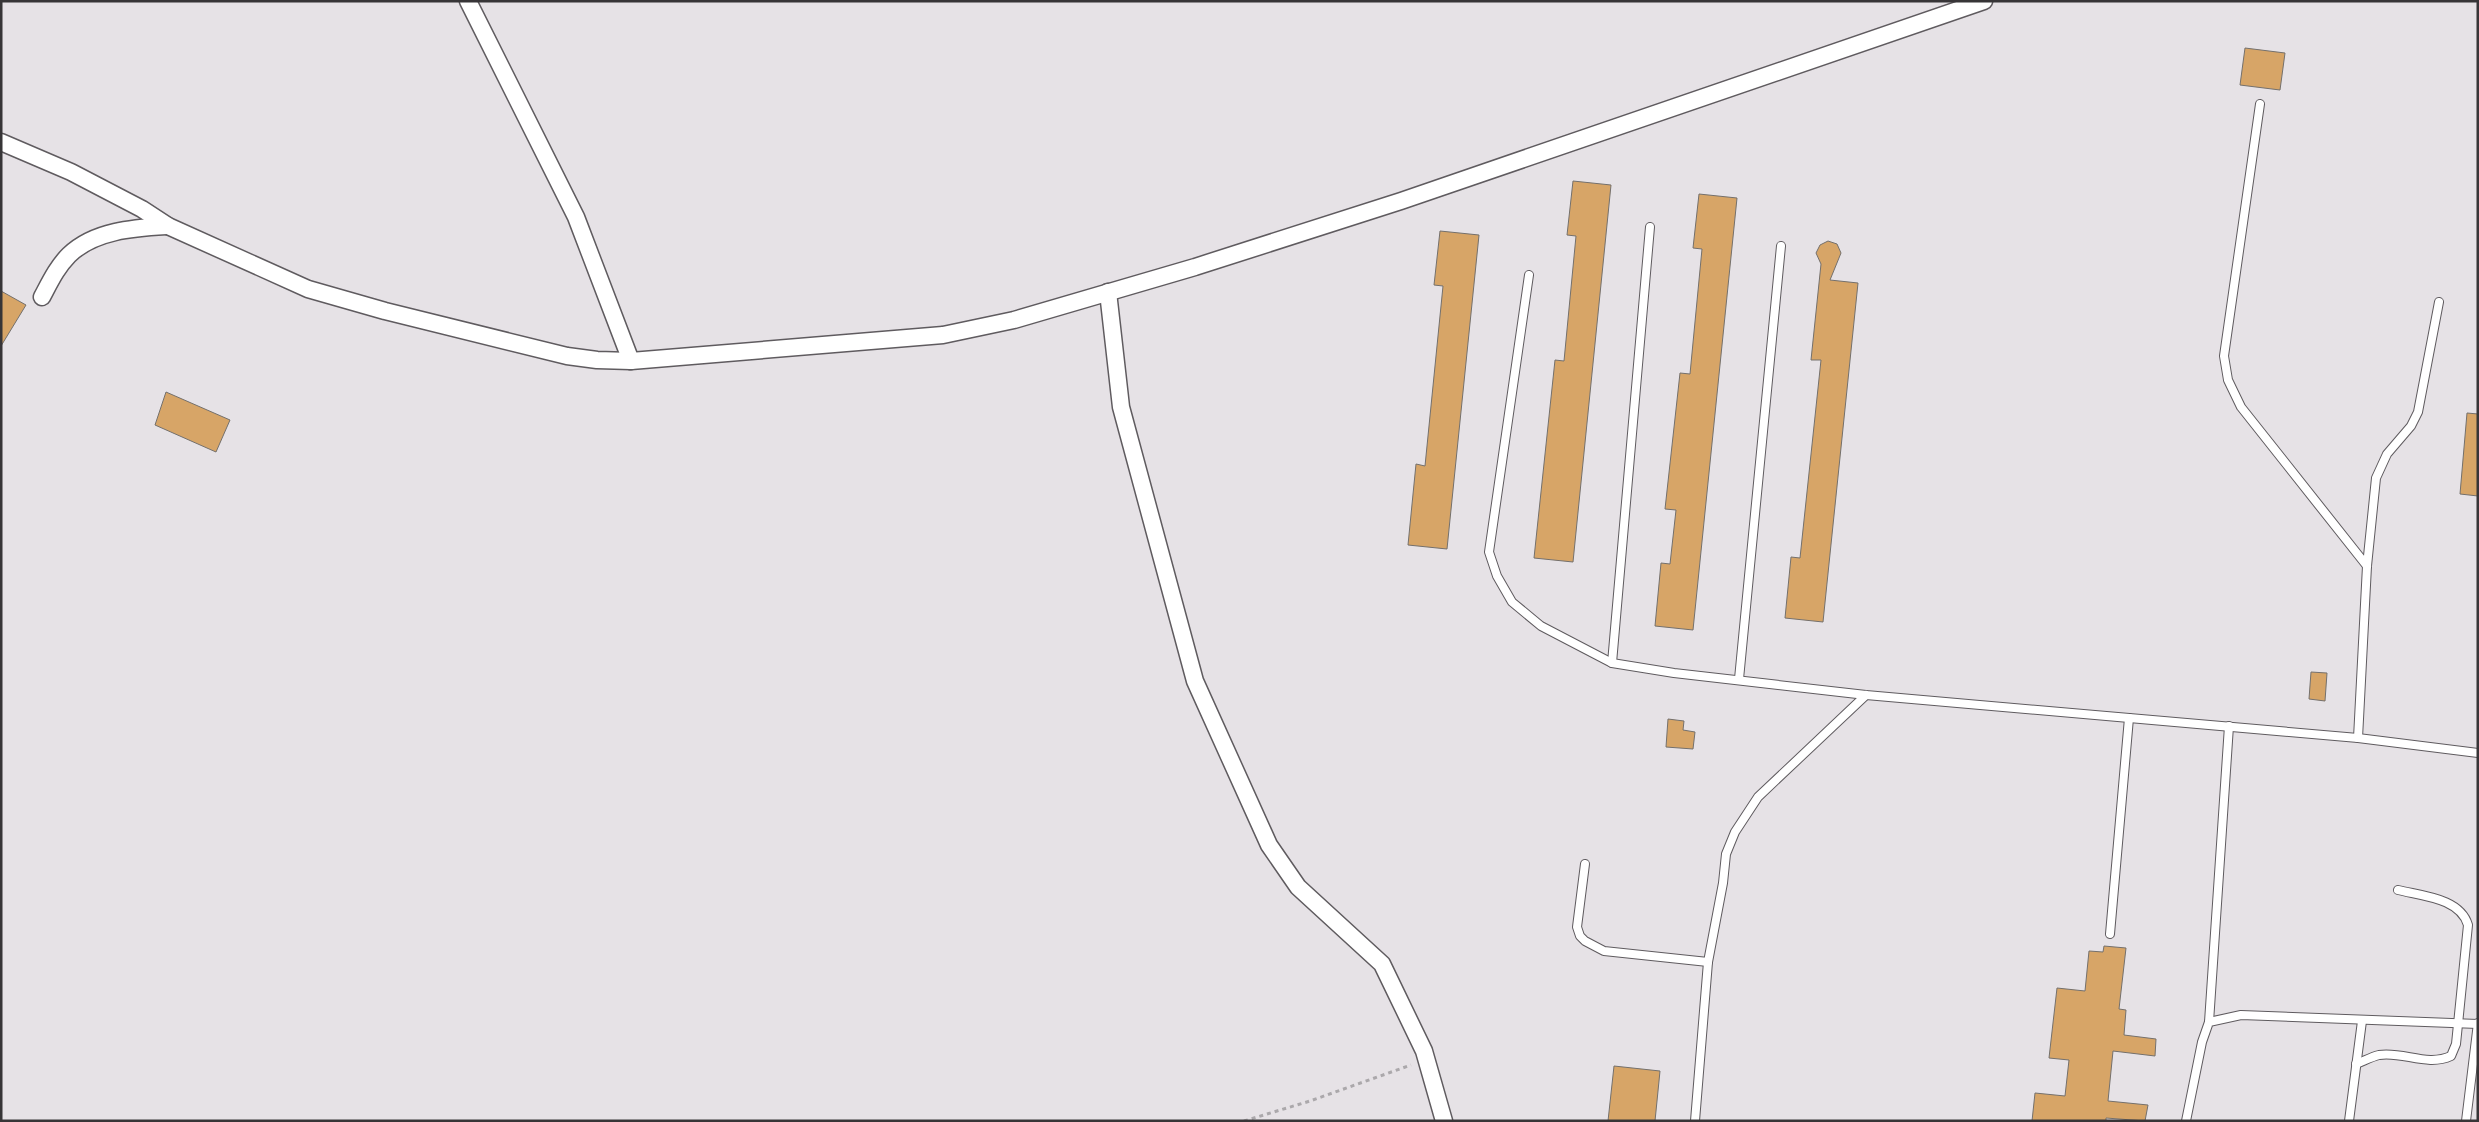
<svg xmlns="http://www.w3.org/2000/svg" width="2479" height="1122" font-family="'Golos Text',sans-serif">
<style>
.building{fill:#d7a567;stroke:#74706c}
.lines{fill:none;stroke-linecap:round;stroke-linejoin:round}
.service-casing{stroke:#5f5b5f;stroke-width:10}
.minor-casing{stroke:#5f5b5f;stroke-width:19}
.path{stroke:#aba8ab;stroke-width:3;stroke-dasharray:4 4;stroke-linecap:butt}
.service{stroke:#fff;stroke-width:8}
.minor{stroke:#fff;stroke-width:16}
</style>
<rect width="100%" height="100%" fill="#e6e2e6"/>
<g class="building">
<path d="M 2245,48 L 2285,53 L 2280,90 L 2240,85 Z"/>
<path d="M 1573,181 L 1611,185 L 1573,562 L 1534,558 L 1555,360 L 1564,361 L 1576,236 L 1567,235 Z"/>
<path d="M 1699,194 L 1737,198 L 1693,630 L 1655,626 L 1661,563 L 1670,564 L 1676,510 L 1665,509 L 1680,373 L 1690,374 L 1702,249 L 1693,248 Z"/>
<path d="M 1440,231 L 1479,235 L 1447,549 L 1408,545 L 1416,464 L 1425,466 L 1443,286 L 1434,285 Z"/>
<path d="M 1828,241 L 1837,244 L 1841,253 L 1830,280 L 1858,283 L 1823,622 L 1785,618 L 1791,557 L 1800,558 L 1821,360 L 1811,360 L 1821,264 L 1816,253 L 1820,245 Z"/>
<path d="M 1,291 L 26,305 L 1,346 Z"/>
<path d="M 166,392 L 230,420 L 216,452 L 155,425 Z"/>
<path d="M 2467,413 L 2478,414 L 2478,496 L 2460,494 Z"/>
<path d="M 2311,672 L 2327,673 L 2325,701 L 2309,699 Z"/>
<path d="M 1668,719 L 1684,721 L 1683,730 L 1695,732 L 1693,749 L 1666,747 Z"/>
<path d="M 2104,946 L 2126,948 L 2119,1009 L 2126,1010 L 2124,1035 L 2156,1039 L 2155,1056 L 2113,1051 L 2108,1101 L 2148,1105 L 2145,1121 L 2106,1118 L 2106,1121 L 2032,1121 L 2035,1093 L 2065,1096 L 2069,1060 L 2049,1058 L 2057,988 L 2085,991 L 2089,951 L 2103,952 Z"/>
<path d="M 1614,1066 L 1660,1071 L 1655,1121 L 1608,1121 Z"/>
</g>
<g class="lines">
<g class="service-casing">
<g id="service">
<path d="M 2260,104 L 2224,356 L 2228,380 L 2241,407 L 2367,566"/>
<path d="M 1529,275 L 1489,552 L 1497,576 L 1512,602 L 1541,626 L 1612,663 L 1674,673 L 1866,695 L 2358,738 L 2478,753"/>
<path d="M 1612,663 L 1650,227"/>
<path d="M 1739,679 L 1781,246"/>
<path d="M 2358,738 L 2367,566 L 2376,478 L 2387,454 L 2411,426 L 2418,412 L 2439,302"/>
<path d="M 1585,864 L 1577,927 L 1580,936 L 1585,941 L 1604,951 L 1708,962"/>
<path d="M 2110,934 L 2129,718"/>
<path d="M 2209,1022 L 2229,726"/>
<path d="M 2356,1064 C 2364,1061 2371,1057 2379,1055 C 2403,1051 2427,1067 2451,1056 L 2456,1044 L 2468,925 C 2460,898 2422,896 2398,890"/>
<path d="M 1695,1121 L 1708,962 L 1723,883 L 1726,854 L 1735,832 L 1758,797 L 1866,695"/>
<path d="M 2186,1121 L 2202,1042 L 2209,1022 L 2241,1015 L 2478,1024"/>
<path d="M 2349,1121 L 2362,1021"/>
<path d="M 2466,1121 L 2478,1023"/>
</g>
</g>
<g class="minor-casing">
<g id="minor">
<path d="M 468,1 L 576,217 L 631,361"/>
<path d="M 1,142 L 71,172 L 142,209 L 168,226 L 308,289 L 385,311 L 567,356 L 597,360 L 631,361 L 943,335 L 1014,320 L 1195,267 L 1401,201 L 1984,1"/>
<path d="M 1108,292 L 1121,407 L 1195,681 L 1269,845 L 1298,887 L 1382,964 L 1424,1051 L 1444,1121"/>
<path d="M 42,297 C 50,282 57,267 69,255 C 95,230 135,228 168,226"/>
</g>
</g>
<path class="path" d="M 1244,1121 L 1310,1101 L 1411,1065"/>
<use href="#service" class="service"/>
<use href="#minor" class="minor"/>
</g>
<rect width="2479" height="1122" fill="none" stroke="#373537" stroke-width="5"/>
</svg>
